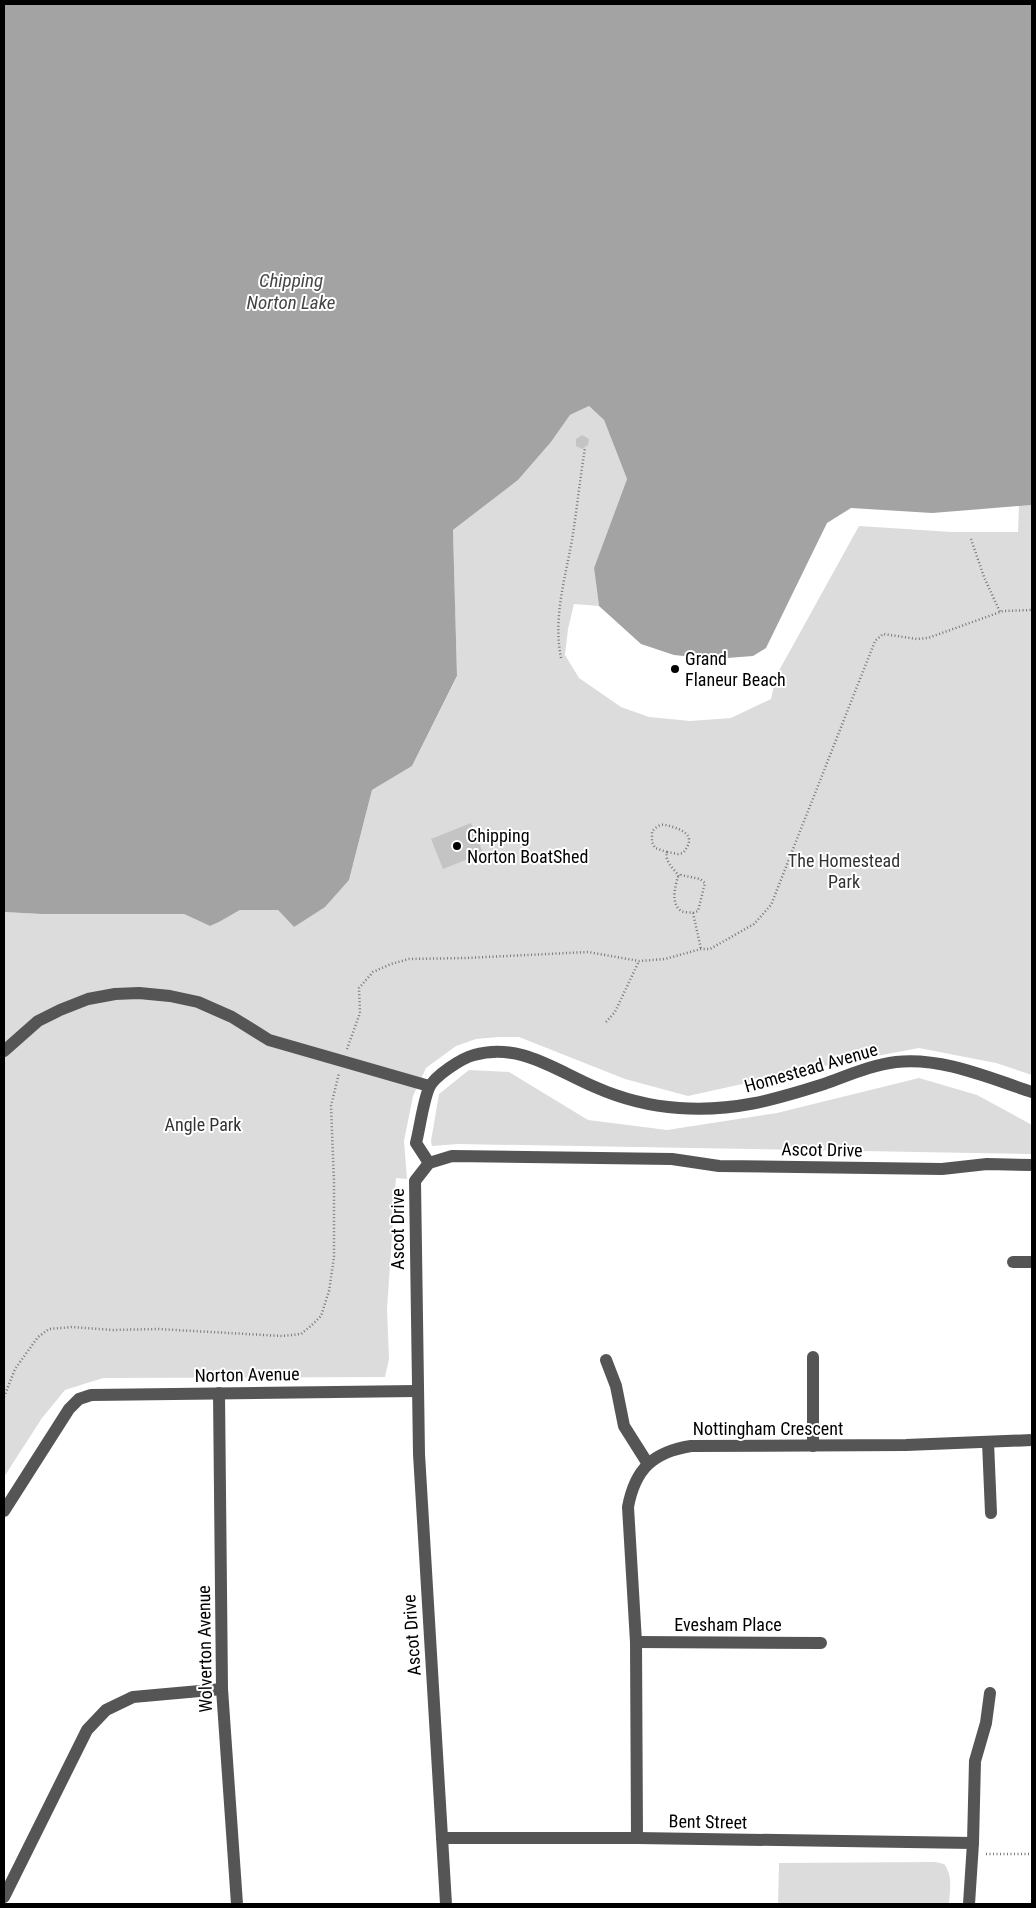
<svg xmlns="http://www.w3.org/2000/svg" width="1036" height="1908" font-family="'Roboto Condensed',sans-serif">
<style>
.green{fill:#dcdcdc}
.water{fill:#a3a3a3}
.building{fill:#c4c4c4}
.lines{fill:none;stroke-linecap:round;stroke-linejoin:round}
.path{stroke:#777;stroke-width:2.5;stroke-dasharray:1 2.5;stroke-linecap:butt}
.minor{stroke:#555;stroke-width:12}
.poi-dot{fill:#000;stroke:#fff;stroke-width:2}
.labels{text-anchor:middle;stroke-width:4;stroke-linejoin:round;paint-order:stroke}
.poi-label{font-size:18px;fill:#000;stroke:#fff;text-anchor:start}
.park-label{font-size:18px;fill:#333;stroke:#fff}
.street-label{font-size:18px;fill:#000;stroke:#fff}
.water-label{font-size:19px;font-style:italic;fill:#444;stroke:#fff}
</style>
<rect width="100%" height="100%" fill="#fff"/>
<g class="green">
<path d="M 589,406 L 604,420 L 627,479 L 594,568 L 599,606 L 574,604 L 568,629 L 565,655 L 579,678 L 621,707 L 649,717 L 690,721 L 731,718 L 771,699 L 776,676 L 859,526 L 952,532 L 1018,532 L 1019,506 L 1032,505 L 1032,1075 L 996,1063 L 919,1048 L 829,1065 L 688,1096 L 625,1079 L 519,1037 L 499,1037 L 476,1039 L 456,1046 L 426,1068 L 413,1096 L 404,1141 L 407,1179 L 396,1178 L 387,1309 L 389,1359 L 385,1377 L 103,1378 L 65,1390 L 42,1418 L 4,1477 L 4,912 L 41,914 L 184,914 L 210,926 L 219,922 L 240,910 L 278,910 L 294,927 L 349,880 L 372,790 L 412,766 L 457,677 L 453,530 L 518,480 L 551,442 L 570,415 Z"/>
<path d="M 469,1070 L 509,1072 L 588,1120 L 667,1130 L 777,1113 L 919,1078 L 977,1095 L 1032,1125 L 1032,1154 L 458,1144 L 432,1146 L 431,1141 L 439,1094 Z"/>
<path d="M 935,1862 L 944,1864 C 953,1875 950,1891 949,1904 L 778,1904 L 779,1863 Z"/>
</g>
<path class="water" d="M 4,4 L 1032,4 L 1032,505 L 932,513 L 851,508 L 827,523 L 766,648 L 753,656 L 714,659 L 674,655 L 641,644 L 599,606 L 594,568 L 627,479 L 604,420 L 589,406 L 570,415 L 551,442 L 518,480 L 453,530 L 457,676 L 412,766 L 372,790 L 349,880 L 325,907 L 294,927 L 278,910 L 240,910 L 219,922 L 210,926 L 184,914 L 41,914 L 4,912 Z"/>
<g class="building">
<path d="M 582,435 L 589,439 L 588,445 L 582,449 L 576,446 L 576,439 Z"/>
<path d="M 471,823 L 483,853 L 443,869 L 431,839 Z"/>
</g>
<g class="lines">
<g class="path">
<path d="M 971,539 L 984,577 L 1000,612"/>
<path d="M 561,658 C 553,618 565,579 572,540 C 577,509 580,478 585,448"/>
<path d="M 667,852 L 655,848 L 652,842 L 652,832 C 654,829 657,826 661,825 C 665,824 669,826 673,827 C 688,832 695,838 683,853 L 678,854 L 667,852 C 664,861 674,869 679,876"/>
<path d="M 693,913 L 698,911 L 705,883 L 700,879 L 681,875 L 678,877 C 675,886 671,903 680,910 C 683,913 689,912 693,913 L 701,949"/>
<path d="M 606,1022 L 615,1012 L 639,961"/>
<path d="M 347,1049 L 360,1013 L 359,988 L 373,972 L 391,964 L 409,959 L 466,958 L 588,952 L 639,961 L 665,959 L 701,949 L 710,949 L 754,924 L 771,905 L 875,641 L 883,634 L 917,639 L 928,638 L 1003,611 L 1032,610"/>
<path d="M 4,1397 L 15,1369 L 38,1337 L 49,1329 L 72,1327 L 113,1330 L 158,1329 L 282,1336 L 301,1334 L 312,1325 L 321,1316 L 329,1291 L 334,1257 L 334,1182 L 331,1106 L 339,1073"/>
<path d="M 986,1854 L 1032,1854"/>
</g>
<g class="minor">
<path d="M 4,1051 L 38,1021 L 60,1010 L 88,999 L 115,994 L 139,993 L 170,996 L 198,1002 L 232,1017 L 269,1040 L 429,1086"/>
<path d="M 429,1163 L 416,1143 C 420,1127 423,1102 429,1088 C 434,1076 462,1058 474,1055 C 519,1042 555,1070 595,1087 C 622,1099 650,1106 679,1108 C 732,1112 774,1100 824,1084 C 847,1076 871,1065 896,1062 C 943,1057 989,1078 1032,1092"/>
<path d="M 1013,1262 L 1032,1262"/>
<path d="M 813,1357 L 813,1446"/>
<path d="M 606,1360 L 616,1386 L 624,1426 L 648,1464"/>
<path d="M 219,1393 L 222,1689 L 237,1904"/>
<path d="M 988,1442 L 991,1513"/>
<path d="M 4,1511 L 69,1409 L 79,1399 L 91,1395 L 417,1391"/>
<path d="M 636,1642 L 821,1643"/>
<path d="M 442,1838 L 637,1838 L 973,1843"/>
<path d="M 637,1838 L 636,1642 L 628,1507 C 635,1469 653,1452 691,1446 L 906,1445 L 1032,1440"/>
<path d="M 4,1897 L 87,1730 L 106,1710 L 133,1697 L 222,1689"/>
<path d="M 446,1904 L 419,1454 L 415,1181 L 429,1163 L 452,1156 L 672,1159 L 719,1166 L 942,1169 L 987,1164 L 1032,1165"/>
<path d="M 969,1904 L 973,1843 L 975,1761 L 986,1723 L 990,1693"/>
</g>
</g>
<g class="poi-dot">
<circle cx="675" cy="669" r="5"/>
<circle cx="457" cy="846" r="5"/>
</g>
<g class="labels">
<g class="poi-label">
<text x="685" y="665">Grand<tspan x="685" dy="21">Flaneur Beach</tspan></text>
<text x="467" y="842">Chipping<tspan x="467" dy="21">Norton BoatShed</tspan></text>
</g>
<g class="park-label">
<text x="844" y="867">The Homestead<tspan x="844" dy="21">Park</tspan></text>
<text x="203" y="1131">Angle Park</text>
</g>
<g class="street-label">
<text transform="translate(811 1068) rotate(-16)" y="6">Homestead Avenue</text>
<text transform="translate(822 1150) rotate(1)" y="6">Ascot Drive</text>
<text transform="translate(398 1229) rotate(-90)" y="6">Ascot Drive</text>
<text transform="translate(247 1375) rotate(-1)" y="6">Norton Avenue</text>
<text x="768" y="1435">Nottingham Crescent</text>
<text x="728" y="1631">Evesham Place</text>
<text transform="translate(412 1635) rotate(-94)" y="6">Ascot Drive</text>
<text transform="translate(205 1649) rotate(-91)" y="6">Wolverton Avenue</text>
<text transform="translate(708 1822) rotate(1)" y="6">Bent Street</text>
</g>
<g class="water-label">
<text x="291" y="287">Chipping<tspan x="291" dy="22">Norton Lake</tspan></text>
</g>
</g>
<rect width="1036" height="1908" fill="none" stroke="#000000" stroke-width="10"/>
</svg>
